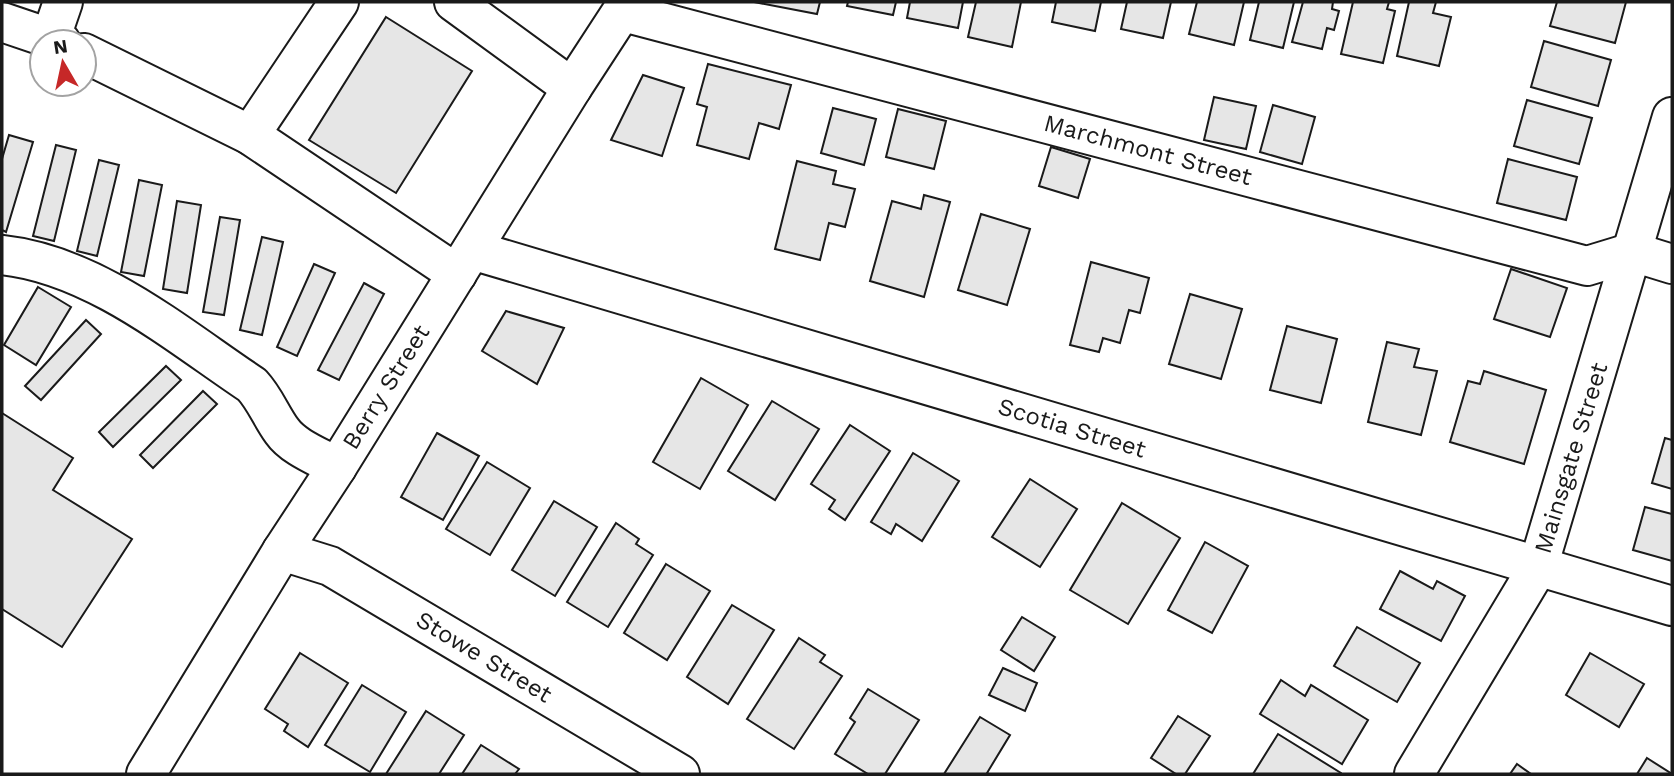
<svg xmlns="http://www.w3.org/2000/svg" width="1674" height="776" font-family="'Work Sans',sans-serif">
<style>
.building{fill:#e6e6e6;stroke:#1a1a1a;stroke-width:2}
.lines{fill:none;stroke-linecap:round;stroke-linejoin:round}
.minor-casing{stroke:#1a1a1a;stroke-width:42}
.minor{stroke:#fff;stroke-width:38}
.labels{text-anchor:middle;stroke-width:5;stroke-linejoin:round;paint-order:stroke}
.street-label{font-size:24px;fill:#1a1a1a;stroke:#fff}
</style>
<rect width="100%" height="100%" fill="#fff"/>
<g class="building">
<path d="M 754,2 L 820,2 L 817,14 Z"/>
<path d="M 848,2 L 896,2 L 893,15 L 847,6 Z"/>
<path d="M 910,2 L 963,2 L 958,28 L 907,18 Z"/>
<path d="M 976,2 L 1021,2 L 1012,47 L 968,37 Z"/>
<path d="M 1056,2 L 1101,2 L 1095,31 L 1052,22 Z"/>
<path d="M 1127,2 L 1171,2 L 1163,38 L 1121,29 Z"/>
<path d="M 1197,2 L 1244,2 L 1234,45 L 1189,34 Z"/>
<path d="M 1259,2 L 1294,2 L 1283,48 L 1250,40 Z"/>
<path d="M 1303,2 L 1333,2 L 1332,9 L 1339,11 L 1334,30 L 1327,28 L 1322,49 L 1292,42 Z"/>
<path d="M 1353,2 L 1389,2 L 1387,9 L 1395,11 L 1383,63 L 1341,54 Z"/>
<path d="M 1409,2 L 1436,2 L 1433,13 L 1451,17 L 1439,66 L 1397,56 Z"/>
<path d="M 1557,2 L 1626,2 L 1615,43 L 1550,26 Z"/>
<path d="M 386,17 L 472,71 L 396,193 L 309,140 Z"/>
<path d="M 1544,41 L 1611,60 L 1598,106 L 1531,87 Z"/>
<path d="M 708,64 L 791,85 L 779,129 L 759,123 L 749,159 L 697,145 L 707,107 L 697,104 Z"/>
<path d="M 643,75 L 684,88 L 662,156 L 611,140 Z"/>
<path d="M 1214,97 L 1256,106 L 1246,149 L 1204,140 Z"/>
<path d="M 1527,100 L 1592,118 L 1579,164 L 1514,146 Z"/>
<path d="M 1273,105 L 1315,117 L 1302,164 L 1260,152 Z"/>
<path d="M 833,108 L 876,119 L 864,165 L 821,153 Z"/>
<path d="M 898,109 L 946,121 L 934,169 L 886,157 Z"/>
<path d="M 9,135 L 33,142 L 6,232 L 2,230 L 2,159 Z"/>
<path d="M 56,145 L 76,150 L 54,241 L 33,236 Z"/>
<path d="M 1051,147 L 1090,159 L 1078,198 L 1039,186 Z"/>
<path d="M 1508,159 L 1577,177 L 1566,220 L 1497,203 Z"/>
<path d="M 99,160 L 119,165 L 97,256 L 77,251 Z"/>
<path d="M 797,161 L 836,171 L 833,184 L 855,189 L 845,227 L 829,223 L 820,260 L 775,249 Z"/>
<path d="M 139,180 L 162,185 L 144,276 L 121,272 Z"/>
<path d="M 924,195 L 950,202 L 924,297 L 870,281 L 892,201 L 921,209 Z"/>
<path d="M 177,201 L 201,205 L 187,293 L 163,289 Z"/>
<path d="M 981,214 L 1030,229 L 1007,305 L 958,290 Z"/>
<path d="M 220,217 L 240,220 L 224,315 L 203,312 Z"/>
<path d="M 262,237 L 283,242 L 262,335 L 240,330 Z"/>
<path d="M 1091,262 L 1149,278 L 1140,313 L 1129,310 L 1120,343 L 1103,338 L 1099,352 L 1070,345 Z"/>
<path d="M 314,264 L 335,273 L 297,356 L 277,347 Z"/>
<path d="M 1511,269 L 1567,288 L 1550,337 L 1494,319 Z"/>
<path d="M 364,283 L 384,294 L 339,380 L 318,370 Z"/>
<path d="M 38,287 L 71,307 L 36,365 L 4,345 Z"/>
<path d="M 1190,294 L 1242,309 L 1221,379 L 1169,364 Z"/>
<path d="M 506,311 L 564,328 L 537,384 L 482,351 Z"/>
<path d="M 86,320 L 101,334 L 41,400 L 25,386 Z"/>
<path d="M 1287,326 L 1337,339 L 1321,403 L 1270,390 Z"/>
<path d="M 1387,342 L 1419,349 L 1414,367 L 1437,371 L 1421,435 L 1368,422 Z"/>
<path d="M 166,366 L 181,380 L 113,447 L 99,432 Z"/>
<path d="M 1484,371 L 1546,390 L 1524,464 L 1450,442 L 1468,381 L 1480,384 Z"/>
<path d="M 701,378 L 748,405 L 700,489 L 653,462 Z"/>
<path d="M 203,391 L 217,404 L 153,468 L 140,455 Z"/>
<path d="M 772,401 L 819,429 L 775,500 L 728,471 Z"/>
<path d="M 2,413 L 73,458 L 53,490 L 132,539 L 62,647 L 2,609 Z"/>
<path d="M 850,425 L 890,451 L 845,520 L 829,509 L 835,500 L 811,484 Z"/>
<path d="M 437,433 L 479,456 L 443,520 L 401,497 Z"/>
<path d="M 1665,438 L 1672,440 L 1672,489 L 1652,483 Z"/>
<path d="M 913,453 L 959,481 L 922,541 L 896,524 L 891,534 L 871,522 Z"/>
<path d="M 487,462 L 530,488 L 490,555 L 446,529 Z"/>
<path d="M 1030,479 L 1077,509 L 1040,567 L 992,537 Z"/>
<path d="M 554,501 L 597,527 L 555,596 L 512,570 Z"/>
<path d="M 1122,503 L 1180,538 L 1128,624 L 1070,590 Z"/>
<path d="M 1645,507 L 1672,514 L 1672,561 L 1633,550 Z"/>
<path d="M 616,523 L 639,539 L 636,544 L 653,555 L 608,627 L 567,602 Z"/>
<path d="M 1205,542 L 1248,566 L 1212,633 L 1168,610 Z"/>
<path d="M 666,564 L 710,591 L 667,660 L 624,633 Z"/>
<path d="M 1400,571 L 1433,589 L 1437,581 L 1465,596 L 1441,641 L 1380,609 Z"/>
<path d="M 732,605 L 774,630 L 728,704 L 687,677 Z"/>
<path d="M 1022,617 L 1055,637 L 1034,671 L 1001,650 Z"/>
<path d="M 1357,627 L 1420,663 L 1397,702 L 1334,666 Z"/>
<path d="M 799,638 L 825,655 L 820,662 L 842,676 L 794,749 L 747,719 Z"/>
<path d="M 300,653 L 348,683 L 308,747 L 284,731 L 288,724 L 265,709 Z"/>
<path d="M 1590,653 L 1644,684 L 1619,727 L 1566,695 Z"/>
<path d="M 1003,668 L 1037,683 L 1025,711 L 989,695 Z"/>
<path d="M 1281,680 L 1305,696 L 1311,685 L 1368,720 L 1342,764 L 1260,714 Z"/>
<path d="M 362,685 L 406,712 L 370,772 L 325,745 Z"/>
<path d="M 868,689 L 919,720 L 885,774 L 868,774 L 835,754 L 855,722 L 850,718 Z"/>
<path d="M 426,711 L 464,735 L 439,774 L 386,774 Z"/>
<path d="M 1178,716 L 1210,736 L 1185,774 L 1176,774 L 1151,758 Z"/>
<path d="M 980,717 L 1010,735 L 987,773 L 989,774 L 944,774 Z"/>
<path d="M 1278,734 L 1341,773 L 1341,774 L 1253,774 Z"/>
<path d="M 481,745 L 519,769 L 515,774 L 462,774 Z"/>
<path d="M 1647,758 L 1672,774 L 1637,774 Z"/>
<path d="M 1517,764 L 1531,774 L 1510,774 Z"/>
</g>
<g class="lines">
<g class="minor-casing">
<g id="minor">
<path d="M 454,2 L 572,88"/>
<path d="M 623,12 L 1587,266 L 1633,252 L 1672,264"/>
<path d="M 2,22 L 61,42"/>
<path d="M 51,37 L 63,2"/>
<path d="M 84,53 L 250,135 L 457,274"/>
<path d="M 250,135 L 339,2"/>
<path d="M 472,250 L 1672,606"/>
<path d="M 2,255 C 95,265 177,335 252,385 C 265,399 271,416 282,431 C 294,448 320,457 337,467"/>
<path d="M 282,551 L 330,566 L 680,774"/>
<path d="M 146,774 L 282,551 L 337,467 L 572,88 L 628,2"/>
<path d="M 1414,774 L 1538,567 L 1672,117"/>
</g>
</g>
<use href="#minor" class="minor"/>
</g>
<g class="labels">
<g class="street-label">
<text transform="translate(1148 150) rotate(15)" y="8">Marchmont Street</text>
<text transform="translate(386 387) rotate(-58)" y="8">Berry Street</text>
<text transform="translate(1072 428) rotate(17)" y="8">Scotia Street</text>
<text transform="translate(1571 458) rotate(-73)" y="8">Mainsgate Street</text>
<text transform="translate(484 657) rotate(31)" y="8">Stowe Street</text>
</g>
</g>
<rect width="1674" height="776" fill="none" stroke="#1a1a1a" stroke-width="7"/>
<g transform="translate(63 63) rotate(351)"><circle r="33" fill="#ffffff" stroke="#a3a3a3" stroke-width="2"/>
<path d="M0-5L12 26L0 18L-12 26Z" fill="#c62828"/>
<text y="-10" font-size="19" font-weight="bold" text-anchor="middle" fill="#1a1a1a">N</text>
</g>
</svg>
